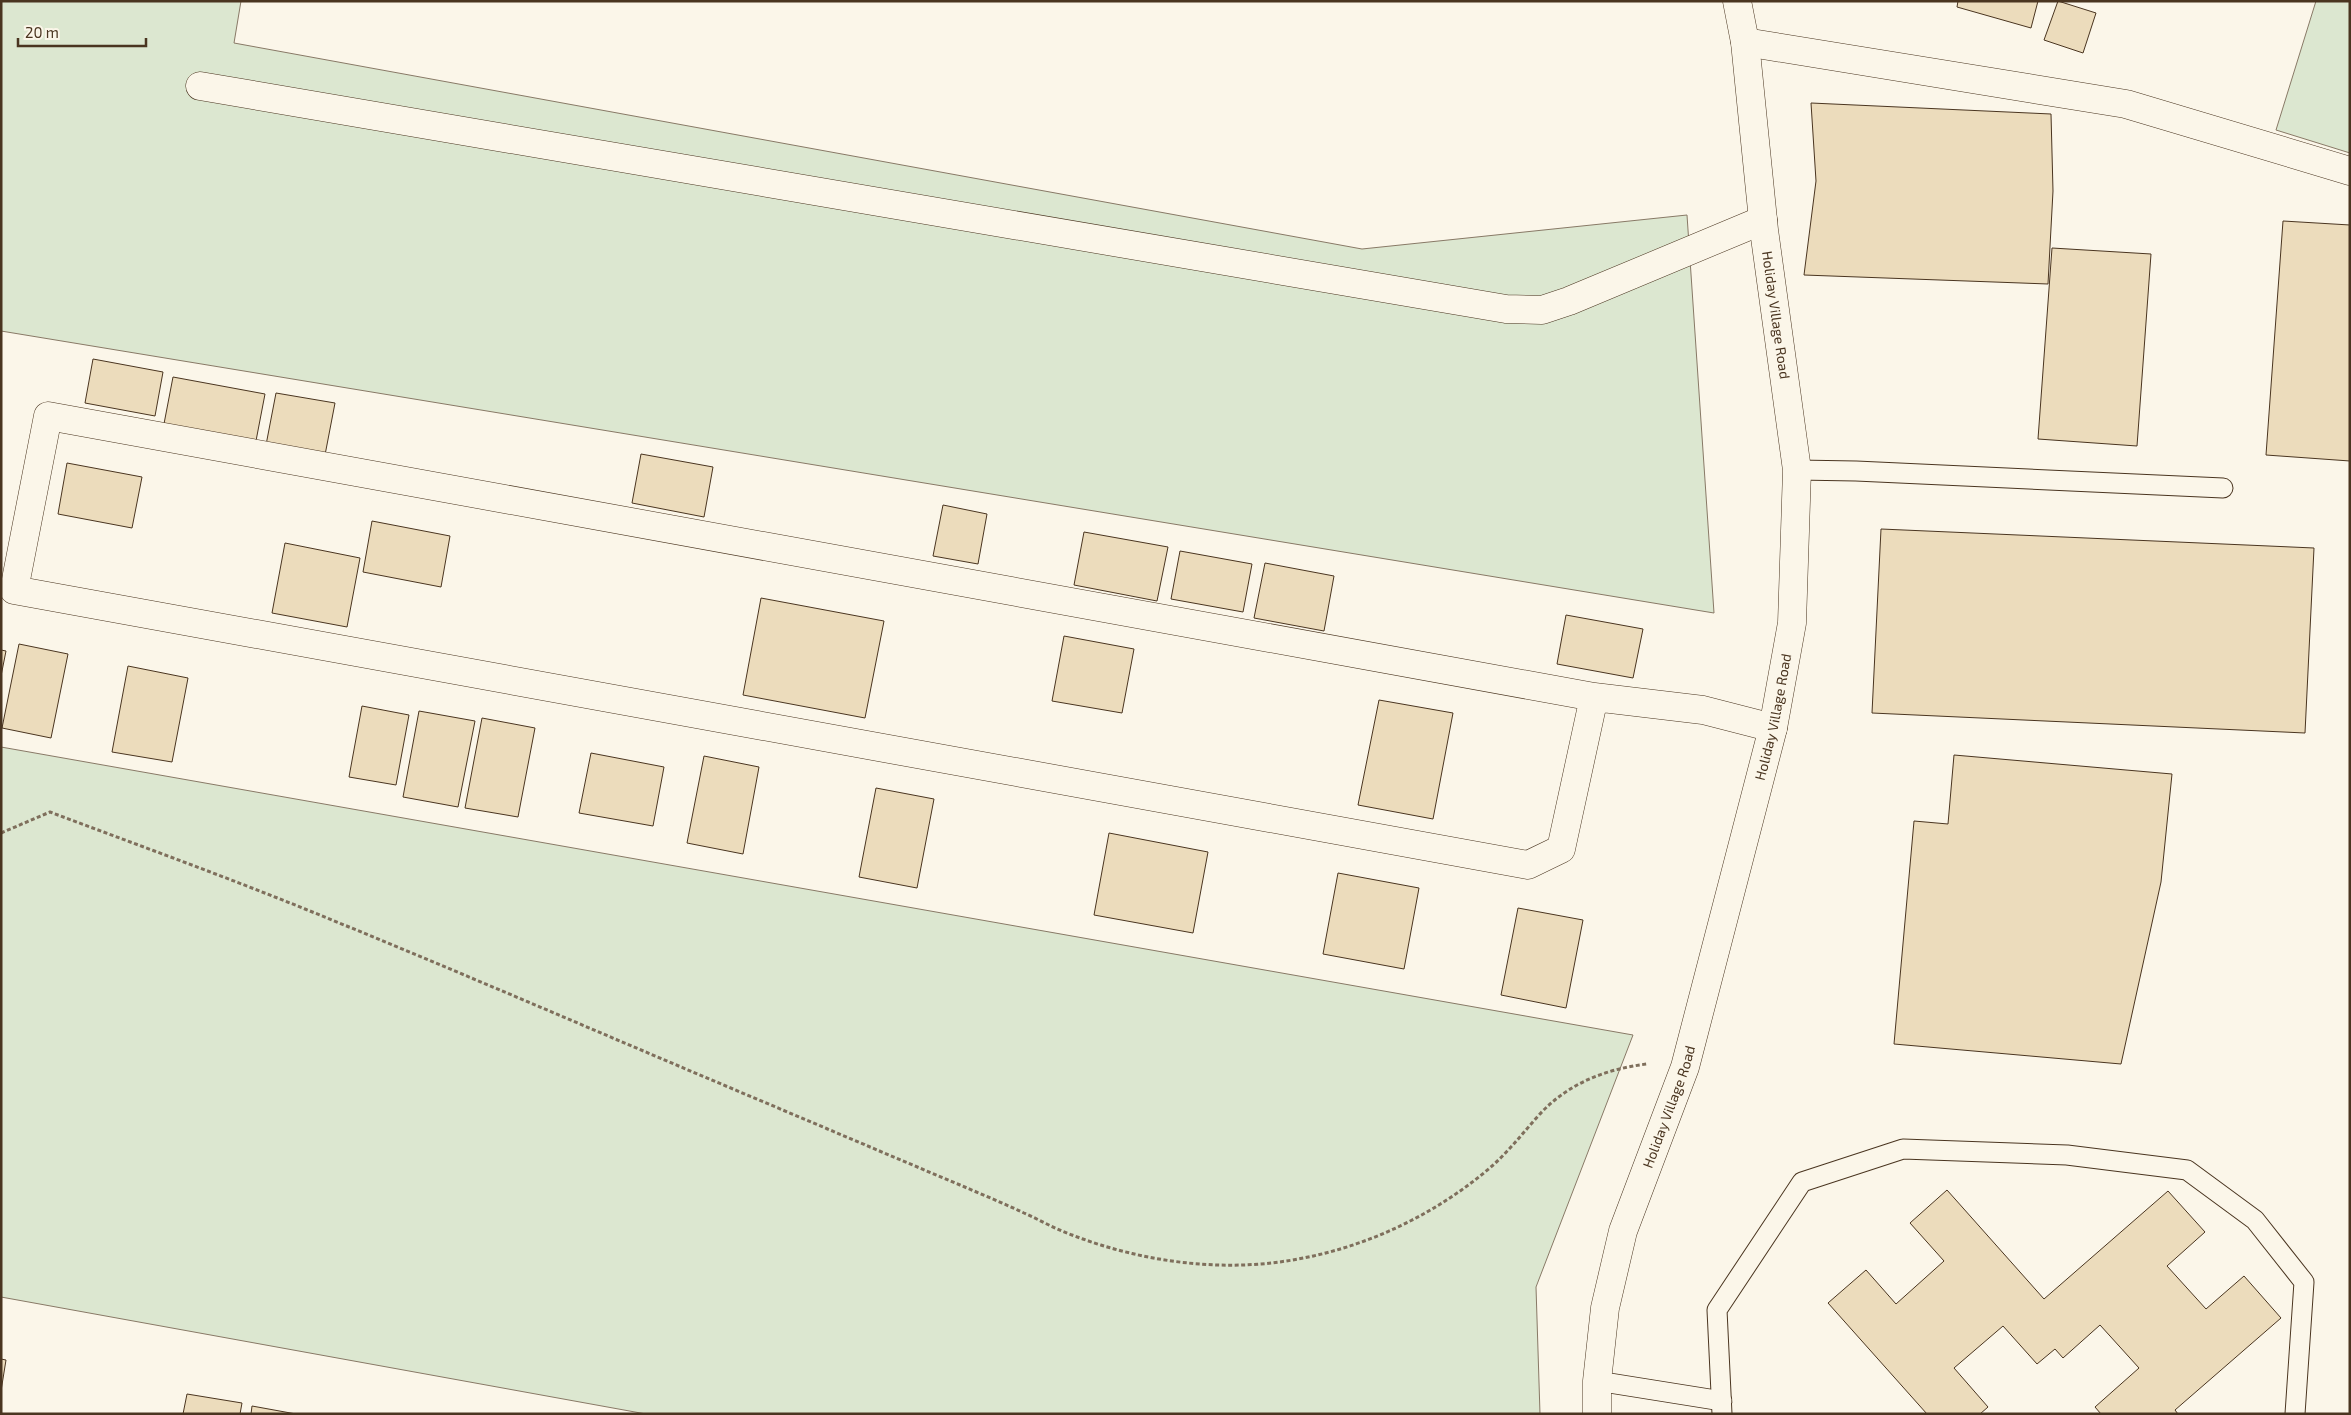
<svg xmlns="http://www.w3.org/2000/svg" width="2351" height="1415" font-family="'Exo 2',sans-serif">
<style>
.green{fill:#dce7d0;stroke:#887966}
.building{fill:#ecdcbc;stroke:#4a3520}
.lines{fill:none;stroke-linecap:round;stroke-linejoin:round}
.service-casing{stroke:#4a3520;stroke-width:21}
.minor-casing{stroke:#4a3520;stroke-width:29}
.tertiary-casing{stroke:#4a3520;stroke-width:29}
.path{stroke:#7f6f5c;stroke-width:3;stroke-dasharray:4 2.5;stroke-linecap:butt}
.service{stroke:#fbf6e9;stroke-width:19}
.minor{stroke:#fbf6e9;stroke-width:28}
.tertiary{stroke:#fbf6e9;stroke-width:28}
.labels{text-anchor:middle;stroke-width:4;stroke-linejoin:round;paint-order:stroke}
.street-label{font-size:14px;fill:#4a3520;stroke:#fbf6e9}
</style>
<rect width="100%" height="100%" fill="#fbf6e9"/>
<g class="green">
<path d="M 1,1 L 241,1 L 234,43 L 1362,249 L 1687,215 L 1714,613 L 1,331 Z"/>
<path d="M 2316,1 L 2350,1 L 2350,153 L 2276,130 Z"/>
<path d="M 1,747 L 1633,1035 L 1536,1287 L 1540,1414 L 646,1414 L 1,1297 Z"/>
</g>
<g class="building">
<path d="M 1958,1 L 2038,1 L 2031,28 L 1957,7 Z"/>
<path d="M 2058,1 L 2096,13 L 2083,53 L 2044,40 Z"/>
<path d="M 1811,103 L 2051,114 L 2053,191 L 2048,284 L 1804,275 L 1816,181 Z"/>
<path d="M 2283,221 L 2350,225 L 2350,461 L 2266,455 Z"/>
<path d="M 2052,248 L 2151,254 L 2137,446 L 2038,439 Z"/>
<path d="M 93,359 L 163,372 L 155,416 L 85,403 Z"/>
<path d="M 173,377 L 265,394 L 255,446 L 163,429 Z"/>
<path d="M 276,393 L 335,403 L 325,455 L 266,445 Z"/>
<path d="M 641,454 L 713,467 L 704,517 L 632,503 Z"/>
<path d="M 67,463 L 142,477 L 132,528 L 58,514 Z"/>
<path d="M 943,505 L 987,514 L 978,564 L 933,556 Z"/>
<path d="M 372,521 L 450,536 L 441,587 L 363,572 Z"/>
<path d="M 1881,529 L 2314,548 L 2305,733 L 1872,713 Z"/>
<path d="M 1084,532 L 1168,547 L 1157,601 L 1074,585 Z"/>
<path d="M 285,543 L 360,558 L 347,627 L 272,613 Z"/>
<path d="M 1180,551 L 1252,564 L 1243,612 L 1171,599 Z"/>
<path d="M 1265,563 L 1334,576 L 1324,631 L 1254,618 Z"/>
<path d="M 761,598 L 884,621 L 865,718 L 743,695 Z"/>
<path d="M 1566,615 L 1643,629 L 1633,678 L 1557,664 Z"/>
<path d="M 1064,636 L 1134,649 L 1122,713 L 1052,701 Z"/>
<path d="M 19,644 L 68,654 L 51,738 L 2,728 Z"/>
<path d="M 1,650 L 6,651 L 1,676 Z"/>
<path d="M 128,666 L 188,678 L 172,762 L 112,752 Z"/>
<path d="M 1379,700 L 1453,713 L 1433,819 L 1358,805 Z"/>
<path d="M 362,706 L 409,715 L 396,785 L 349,777 Z"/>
<path d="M 419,711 L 475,721 L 458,807 L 403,797 Z"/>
<path d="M 482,718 L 535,728 L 518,817 L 465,808 Z"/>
<path d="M 591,753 L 664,767 L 653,826 L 579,813 Z"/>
<path d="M 1954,755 L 2172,774 L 2161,882 L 2121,1064 L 1894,1044 L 1914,821 L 1948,824 Z"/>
<path d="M 704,756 L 759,767 L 743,854 L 687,843 Z"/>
<path d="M 876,788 L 934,799 L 917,888 L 859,877 Z"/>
<path d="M 1109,833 L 1208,852 L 1193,933 L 1094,915 Z"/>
<path d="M 1338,873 L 1419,888 L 1404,969 L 1323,954 Z"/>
<path d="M 1518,908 L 1583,920 L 1566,1008 L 1501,995 Z"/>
<path d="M 1947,1190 L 2044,1299 L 2168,1191 L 2205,1232 L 2167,1266 L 2206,1309 L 2244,1276 L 2281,1318 L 2175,1410 L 2178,1414 L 2101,1414 L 2095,1407 L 2139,1368 L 2100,1325 L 2063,1358 L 2055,1349 L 2037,1364 L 2003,1326 L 1954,1368 L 1988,1407 L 1980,1414 L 1927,1414 L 1828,1303 L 1866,1270 L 1896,1304 L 1944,1261 L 1910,1223 Z"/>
<path d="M 1,1359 L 6,1360 L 1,1391 Z"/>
<path d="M 187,1394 L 242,1403 L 240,1414 L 183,1414 Z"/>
<path d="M 252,1406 L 296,1414 L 251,1414 Z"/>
</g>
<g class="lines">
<g class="service-casing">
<g id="service">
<path d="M 1797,470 L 1856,471 L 2223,488"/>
<path d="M 1597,1381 L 1722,1401"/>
<path d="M 1722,1414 L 1717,1310 L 1802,1182 L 1903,1149 L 2067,1155 L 2187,1170 L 2255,1220 L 2304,1282 L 2295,1414"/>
</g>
</g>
<g class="minor-casing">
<g id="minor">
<path d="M 1745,42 L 2126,104 L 2350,171"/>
<path d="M 200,86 L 1506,309 L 1542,310 L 1569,301 L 1763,220"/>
<path d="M 1594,697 L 1561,849 L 1528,865 L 14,590 L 48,416 L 1594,697 L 1703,710 L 1773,728"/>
</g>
</g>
<g class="tertiary-casing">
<g id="tertiary">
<path id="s1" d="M 1597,1414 L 1597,1381 L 1605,1308 L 1623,1231 L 1685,1067 L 1773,728 L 1792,623 L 1797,470 L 1764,230 L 1745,42 L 1737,1"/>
</g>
</g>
<path class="path" d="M 1,833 L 50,812 C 135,844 221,875 305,909 C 448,967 591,1029 733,1089 C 809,1121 884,1153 960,1185 C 981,1194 1003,1203 1024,1213 C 1040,1220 1055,1229 1072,1235 C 1132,1258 1197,1269 1261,1264 C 1343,1257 1422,1224 1485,1172 C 1506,1155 1521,1135 1539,1115 C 1568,1083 1606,1069 1647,1064"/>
<use href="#service" class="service"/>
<use href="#minor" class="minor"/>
<use href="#tertiary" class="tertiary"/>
</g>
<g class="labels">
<g class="street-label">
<text transform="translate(1776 315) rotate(82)" y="5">Holiday Village Road</text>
<text dy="5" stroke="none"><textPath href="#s1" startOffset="722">Holiday Village Road</textPath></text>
<text dy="5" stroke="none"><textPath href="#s1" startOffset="318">Holiday Village Road</textPath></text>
</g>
</g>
<rect width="2351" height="1415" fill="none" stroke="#4a3520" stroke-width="5"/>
<path d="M18 38v8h128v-8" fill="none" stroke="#4a3520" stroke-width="2.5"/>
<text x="25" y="38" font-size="15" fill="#4a3520" stroke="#fbf6e9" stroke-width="4" paint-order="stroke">20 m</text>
</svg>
